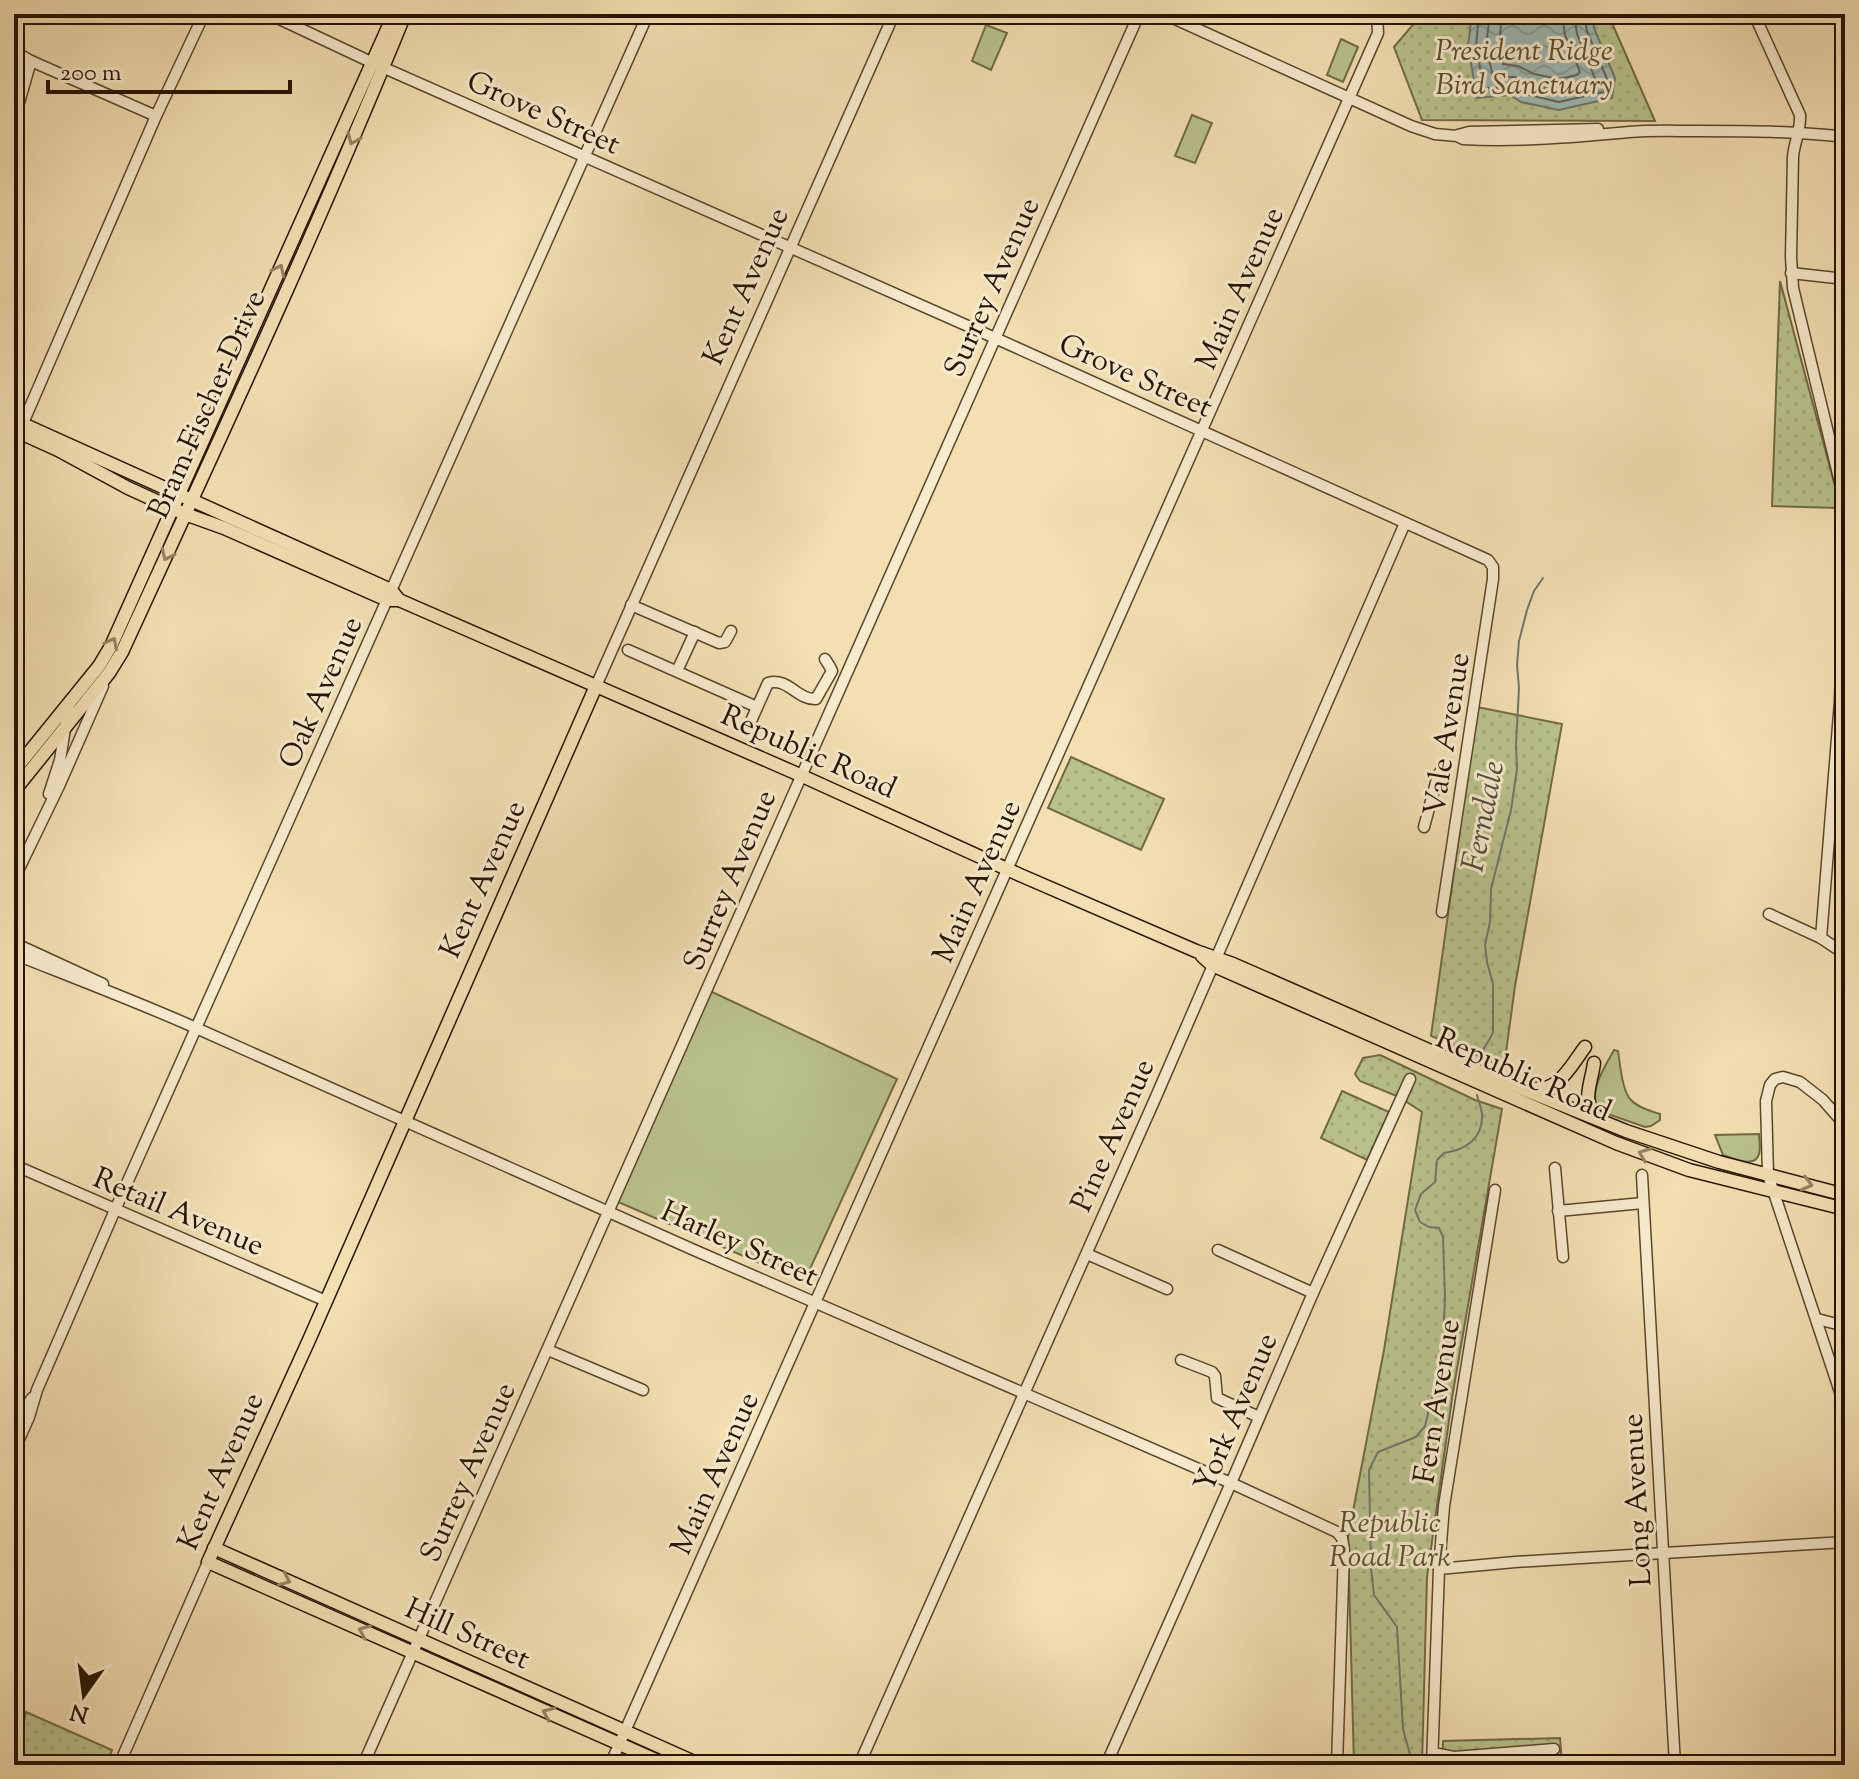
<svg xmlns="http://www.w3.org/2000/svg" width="1859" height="1779" font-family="'Sorts Mill Goudy',serif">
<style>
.green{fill:#b9c28d;stroke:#706a46;stroke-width:2}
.park{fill:url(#park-dots);stroke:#706a46;stroke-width:2}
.water{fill:url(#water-waves);stroke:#6e776d;stroke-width:2}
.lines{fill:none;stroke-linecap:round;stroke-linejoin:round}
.shore{stroke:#62665b;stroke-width:2}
.stream{stroke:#6e776d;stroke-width:2}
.minor-casing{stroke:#59462c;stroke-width:13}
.major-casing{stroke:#261300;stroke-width:15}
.minor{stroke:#f7eacd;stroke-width:10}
.major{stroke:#f3dfb2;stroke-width:12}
.oneway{stroke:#978362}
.labels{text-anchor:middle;stroke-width:6;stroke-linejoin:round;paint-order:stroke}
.park-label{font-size:30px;font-style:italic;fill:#595031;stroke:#f7eacd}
.street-label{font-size:30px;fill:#261300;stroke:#f7eacd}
.water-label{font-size:32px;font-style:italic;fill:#504d40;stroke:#f7eacd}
</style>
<defs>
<pattern id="park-dots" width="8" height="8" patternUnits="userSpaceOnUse" patternTransform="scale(2)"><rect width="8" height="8" fill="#b9c28d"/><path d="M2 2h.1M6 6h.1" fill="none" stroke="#9fa678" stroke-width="1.8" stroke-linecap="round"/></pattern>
<pattern id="water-waves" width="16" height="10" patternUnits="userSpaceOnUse" patternTransform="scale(2)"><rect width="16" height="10" fill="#9ebab6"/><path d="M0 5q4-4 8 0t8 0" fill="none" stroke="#889f9b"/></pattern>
</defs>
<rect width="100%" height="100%" fill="#f3dfb2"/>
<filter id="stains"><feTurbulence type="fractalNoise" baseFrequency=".0025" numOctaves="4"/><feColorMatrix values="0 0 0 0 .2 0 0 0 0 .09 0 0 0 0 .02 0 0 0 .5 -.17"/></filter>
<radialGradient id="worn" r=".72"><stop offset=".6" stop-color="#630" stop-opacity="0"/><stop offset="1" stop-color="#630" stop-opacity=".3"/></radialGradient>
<g class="green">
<path d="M 986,25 L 1007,33 L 991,70 L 972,61 Z"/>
<path d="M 1341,39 L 1358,47 L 1343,82 L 1327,75 Z"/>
<path d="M 1192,115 L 1212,123 L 1195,163 L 1175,156 Z"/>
<path d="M 710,991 L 897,1079 L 804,1282 L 618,1202 Z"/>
<path d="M 1614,1050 L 1618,1051 C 1620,1064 1622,1091 1631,1100 C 1638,1108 1651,1111 1660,1114 L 1660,1120 L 1651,1126 L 1645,1127 L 1599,1111 C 1587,1092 1605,1067 1614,1050 Z"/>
<path d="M 1759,1134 C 1759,1139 1761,1148 1759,1154 C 1755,1169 1733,1158 1723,1155 L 1715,1135 Z"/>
</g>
<g class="park">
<path d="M 1422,14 L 1608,14 L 1655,121 L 1422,120 L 1394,47 Z"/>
<path d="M 1780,281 L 1836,490 L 1836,508 L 1772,506 Z"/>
<path d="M 1477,707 L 1562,724 L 1515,986 L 1504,1067 L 1431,1036 Z"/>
<path d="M 1071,757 L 1164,799 L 1141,850 L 1048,808 Z"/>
<path d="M 1380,1055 L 1475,1100 L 1502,1109 L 1453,1392 L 1427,1577 L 1422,1765 L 1354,1765 L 1348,1537 L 1384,1350 L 1422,1112 L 1399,1097 L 1360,1081 L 1355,1074 L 1363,1058 Z"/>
<path d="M 1342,1091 L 1389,1112 L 1367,1160 L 1321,1138 Z"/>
<path d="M 26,1712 L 112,1750 L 106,1765 L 21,1765 L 15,1762 Z"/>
<path d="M 1560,1738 L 1562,1765 L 1442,1765 L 1443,1741 Z"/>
</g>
<path class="water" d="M 1472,14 L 1591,14 L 1594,28 L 1615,78 L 1612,98 L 1559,110 L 1521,102 L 1510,95 L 1477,98 L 1468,46 Z"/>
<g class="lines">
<g class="shore">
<path d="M 1479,14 L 1476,46 L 1484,88 L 1511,87 L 1525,94 L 1559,102 L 1603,92 L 1605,89 L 1607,79 L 1587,31 L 1584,14"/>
<path d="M 1490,14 L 1486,46 L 1493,77 L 1515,77 L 1529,85 L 1559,91 L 1593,84 L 1596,81 L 1577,34 L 1574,14"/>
<path d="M 1502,14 L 1499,45 L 1503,64 L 1518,66 L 1534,74 L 1559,79 L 1577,75 L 1580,72 L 1565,35 L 1562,14"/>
</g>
<g class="stream">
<path d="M 1480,1061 C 1481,1047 1489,1044 1493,1032 L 1493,984 L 1487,962 L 1485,945 L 1490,922 L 1491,889 L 1511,810 L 1517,769 L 1516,745 L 1519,688 L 1517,665 L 1519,641 L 1527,610 L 1534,591 L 1543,578"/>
<path d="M 1413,1765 L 1403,1729 L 1397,1627 L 1374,1595 L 1371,1568 L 1369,1470 L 1378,1452 L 1416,1437 L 1425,1426 L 1446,1341 L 1444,1320 L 1445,1297 L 1443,1237 L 1439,1228 L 1429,1227 L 1420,1222 L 1415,1210 L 1421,1194 L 1435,1182 L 1437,1160 L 1444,1153 C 1466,1150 1483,1138 1482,1115 C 1482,1108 1478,1101 1477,1095"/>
</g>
<g class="minor-casing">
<g id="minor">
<path d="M 269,14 L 373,63 L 995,338 L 1488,560 L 1493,567 L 1493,579 L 1442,912"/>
<path d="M 1164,14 L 1411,126 L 1435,134 L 1457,136 L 1463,139 C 1519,142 1574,137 1629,132 C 1652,130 1675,131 1697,131 C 1748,131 1795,131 1845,137"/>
<path d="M 1754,14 L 1800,115 C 1801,130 1794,143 1793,157 L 1791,257 L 1793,288 L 1845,503"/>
<path d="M 14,51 L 31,61 L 156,116"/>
<path d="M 14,120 L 31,61"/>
<path d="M 1458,135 L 1469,132 L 1598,129"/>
<path d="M 1791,273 L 1845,279"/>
<path d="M 20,430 L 156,116 L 204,14"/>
<path d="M 631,605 L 719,643 L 725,642 L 731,631"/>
<path d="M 628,650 L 757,707"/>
<path d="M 677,671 L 695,632"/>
<path d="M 596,686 L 894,14"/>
<path d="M 747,730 L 768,683 C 788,677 797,700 816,699 L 832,671 L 830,667 L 825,659"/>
<path d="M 49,794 L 60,760 L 69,704"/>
<path d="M 1424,827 L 1438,775 L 1443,768 L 1447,768"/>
<path d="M 14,879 L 59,786 L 103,686"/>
<path d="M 1769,914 L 1821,938 L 1845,954"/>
<path d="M 1821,938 L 1840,701 L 1845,545"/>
<path d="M 14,943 L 103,984"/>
<path d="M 14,954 C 72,977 130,999 187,1024 L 694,1250 L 1231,1483 L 1337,1532 L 1342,1538 L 1344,1550 L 1337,1765"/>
<path d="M 1845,1125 L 1823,1100 L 1800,1082 L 1783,1077 L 1775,1079 L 1770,1085 L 1766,1101 L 1768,1175 L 1845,1407"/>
<path d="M 14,1165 L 326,1301"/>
<path d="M 1555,1168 L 1563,1257"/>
<path d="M 1642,1175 L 1675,1765"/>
<path d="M 1558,1211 L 1643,1203"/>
<path d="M 1218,1250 L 1313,1293"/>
<path d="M 1087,1254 L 1167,1289"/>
<path d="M 1817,1319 L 1845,1326"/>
<path d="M 548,1350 L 643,1390"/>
<path d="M 1181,1360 L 1212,1372 L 1215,1376 L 1217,1398 L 1259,1417"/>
<path d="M 14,1427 L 32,1398"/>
<path d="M 14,1451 L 29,1417 L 37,1390 L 115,1210 L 648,14"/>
<path d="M 1439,1569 L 1515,1562 L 1845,1542"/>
<path d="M 1433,1753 L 1454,1757 L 1554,1749"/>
<path d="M 119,1765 L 208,1562"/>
<path d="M 363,1765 L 1139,14"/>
<path d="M 610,1765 L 1378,33 L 1377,14"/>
<path d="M 859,1765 L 1155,1099 L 1405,523"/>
<path d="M 1106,1765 L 1231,1483 L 1313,1293 L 1410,1079"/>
<path d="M 1432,1765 L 1439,1569 L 1444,1506 L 1495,1190"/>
</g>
</g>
<g class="major-casing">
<g id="major">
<path d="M 14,420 L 391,590 L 399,600"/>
<path d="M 14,430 L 58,450 L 128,488 L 185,514 L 224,528 L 387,600 L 399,600 L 800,775 L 1020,875 L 1196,951 L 1233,964 L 1449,1059 L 1626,1131 L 1719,1162 L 1845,1195"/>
<path d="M 596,686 L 309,1340 L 208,1562 L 667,1765"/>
<path d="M 14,771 L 99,666 L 111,646 L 394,14"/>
<path d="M 14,791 L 109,673 L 122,652 C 219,441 317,230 405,14"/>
<path d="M 1202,956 L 1212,965 L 1616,1143 L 1689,1170 L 1845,1209"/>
<path d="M 1594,1063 C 1591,1086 1580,1101 1599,1119"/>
<path d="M 1530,1088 C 1558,1094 1570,1067 1585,1047"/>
<path d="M 214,1548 L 701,1765"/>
</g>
</g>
<use href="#minor" class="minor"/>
<use href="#major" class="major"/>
</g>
<defs><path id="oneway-chevron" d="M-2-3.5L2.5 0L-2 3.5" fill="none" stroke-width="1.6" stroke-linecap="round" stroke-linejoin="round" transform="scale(2)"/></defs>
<g class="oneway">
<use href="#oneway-chevron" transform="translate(353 139) rotate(113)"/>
<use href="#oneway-chevron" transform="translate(279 270) rotate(-65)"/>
<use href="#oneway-chevron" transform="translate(167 555) rotate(115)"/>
<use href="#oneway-chevron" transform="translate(112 643) rotate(-63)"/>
<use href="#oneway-chevron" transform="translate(1644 1154) rotate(-159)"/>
<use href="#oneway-chevron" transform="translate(1807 1184) rotate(14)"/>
<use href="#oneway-chevron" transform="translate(285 1580) rotate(24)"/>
<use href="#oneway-chevron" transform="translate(364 1631) rotate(-157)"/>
<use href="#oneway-chevron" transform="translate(548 1713) rotate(-156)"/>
</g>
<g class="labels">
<g class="park-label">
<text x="1524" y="60">President Ridge<tspan x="1524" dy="34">Bird Sanctuary</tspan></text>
<text x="1390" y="1532">Republic<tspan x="1390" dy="34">Road Park</tspan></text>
</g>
<g class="street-label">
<text transform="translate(544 112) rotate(24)" y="10">Grove Street</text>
<text transform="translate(745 286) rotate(-66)" y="10">Kent Avenue</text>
<text transform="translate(991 287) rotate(-66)" y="10">Surrey Avenue</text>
<text transform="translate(1239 288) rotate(-66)" y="10">Main Avenue</text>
<text transform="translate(1136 375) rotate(24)" y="10">Grove Street</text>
<text transform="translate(206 404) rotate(-66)" y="10">Bram Fischer Drive</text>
<text transform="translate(320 692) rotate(-66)" y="10">Oak Avenue</text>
<text transform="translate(1446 734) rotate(-81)" y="10">Vale Avenue</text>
<text transform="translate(809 751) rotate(24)" y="10">Republic Road</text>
<text transform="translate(482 879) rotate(-66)" y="10">Kent Avenue</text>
<text transform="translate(729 880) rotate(-67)" y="10">Surrey Avenue</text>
<text transform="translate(976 881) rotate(-66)" y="10">Main Avenue</text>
<text transform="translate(1524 1074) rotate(24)" y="10">Republic Road</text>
<text transform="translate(1112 1135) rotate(-66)" y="10">Pine Avenue</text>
<text transform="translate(179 1211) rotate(23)" y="10">Retail Avenue</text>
<text transform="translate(740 1243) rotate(24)" y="10">Harley Street</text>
<text transform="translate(1436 1401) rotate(-81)" y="10">Fern Avenue</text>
<text transform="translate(1235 1412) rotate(-67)" y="10">York Avenue</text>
<text transform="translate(220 1471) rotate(-66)" y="10">Kent Avenue</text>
<text transform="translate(467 1472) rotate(-66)" y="10">Surrey Avenue</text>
<text transform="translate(714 1473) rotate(-66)" y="10">Main Avenue</text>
<text transform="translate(1636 1500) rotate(-93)" y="10">Long Avenue</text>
<text transform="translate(468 1633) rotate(24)" y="10">Hill Street</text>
</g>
<g class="water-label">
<text transform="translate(1482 816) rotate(-79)" y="11">Ferndale</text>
</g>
</g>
<rect width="1859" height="1779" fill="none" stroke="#f3dfb2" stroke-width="48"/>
<rect x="16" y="16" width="1827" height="1747" fill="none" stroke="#261300" stroke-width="4"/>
<rect x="24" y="24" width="1811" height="1731" fill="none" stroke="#261300" stroke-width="2"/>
<g transform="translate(84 1695) rotate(194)" stroke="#f7eacd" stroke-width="6" paint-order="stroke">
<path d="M0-6L14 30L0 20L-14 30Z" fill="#261300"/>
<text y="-12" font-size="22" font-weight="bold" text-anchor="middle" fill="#261300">N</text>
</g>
<path d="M48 80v12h242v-12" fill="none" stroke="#261300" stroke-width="4"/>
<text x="60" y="80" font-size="24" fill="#261300" stroke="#f7eacd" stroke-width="6" paint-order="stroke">200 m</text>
<rect width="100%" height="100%" filter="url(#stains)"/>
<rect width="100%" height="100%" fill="url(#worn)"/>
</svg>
